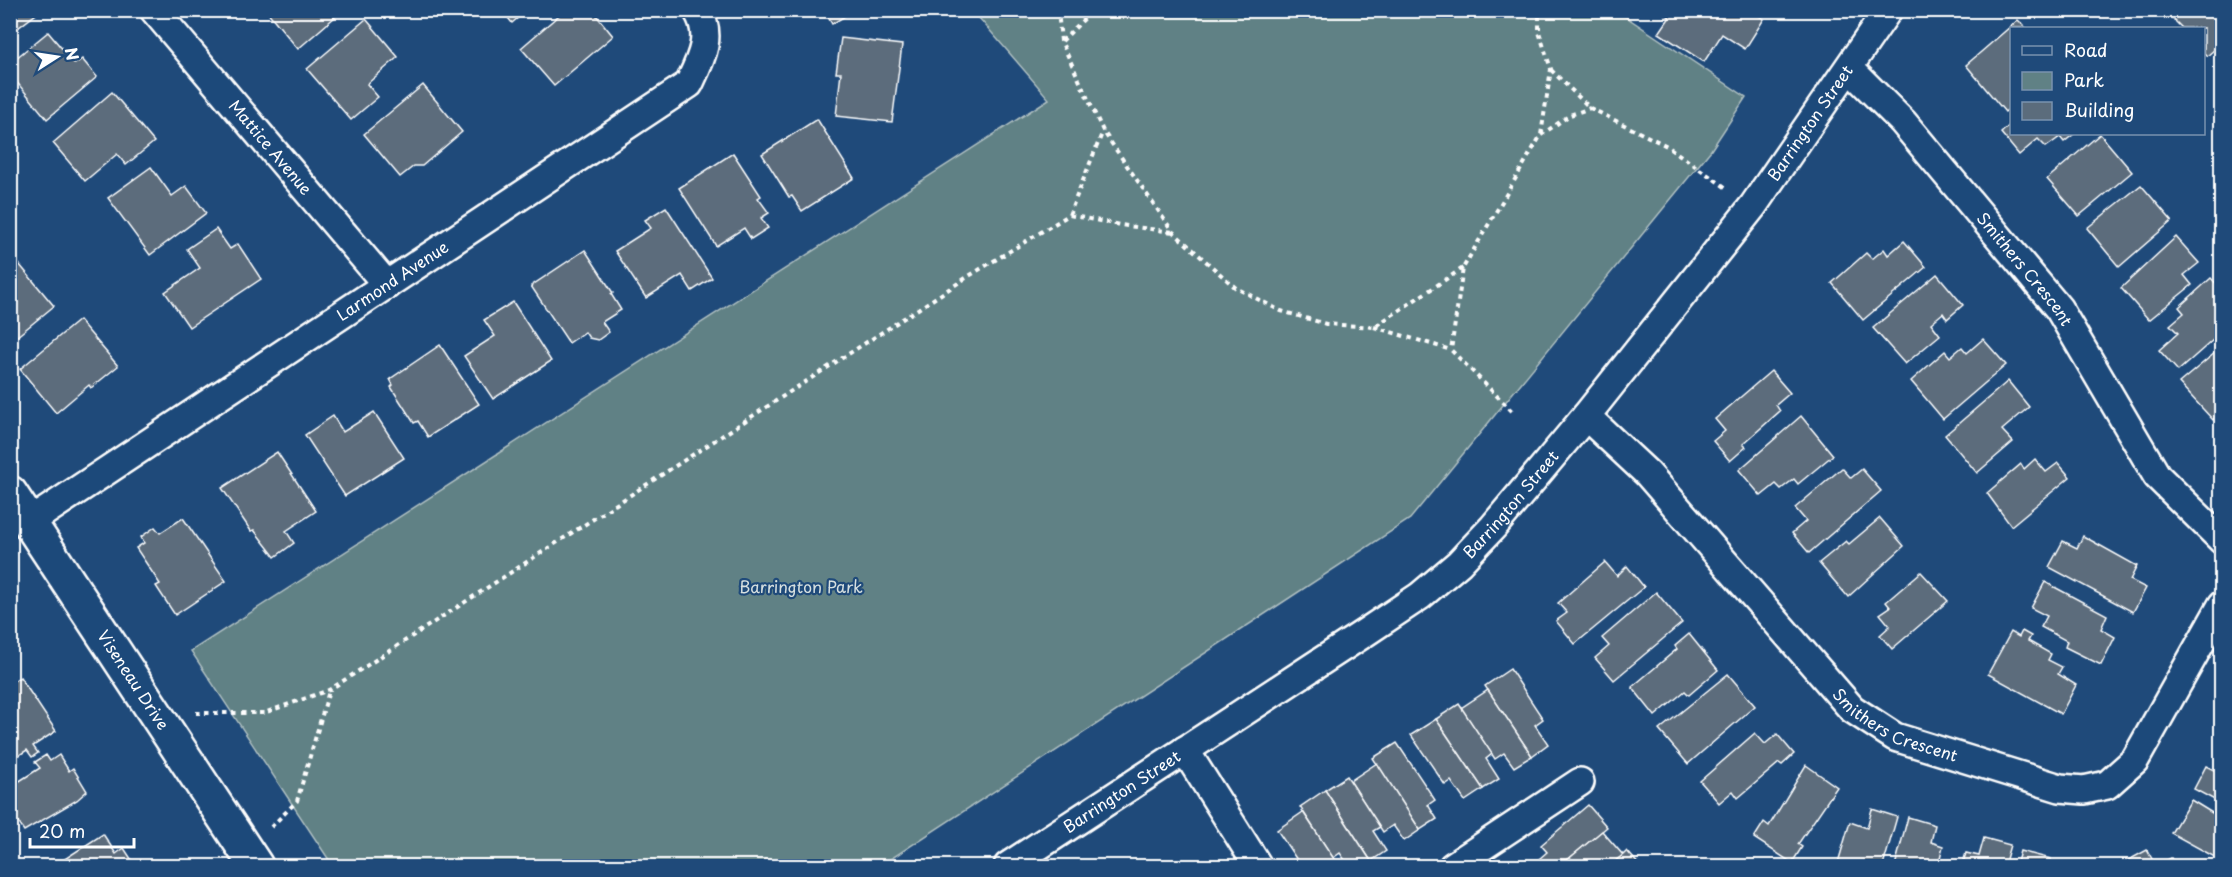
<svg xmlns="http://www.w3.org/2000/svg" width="2232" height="877" font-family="'Playpen Sans',sans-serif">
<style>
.green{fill:#608185;stroke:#b0c0c2;stroke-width:1.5}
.building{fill:#5b6c7c;stroke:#fff;stroke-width:1.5}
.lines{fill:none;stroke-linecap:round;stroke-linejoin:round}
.minor-casing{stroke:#fff;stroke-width:32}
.tertiary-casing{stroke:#fff;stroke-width:38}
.path{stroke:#fff;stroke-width:4;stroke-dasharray:4.5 4.5;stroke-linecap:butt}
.minor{stroke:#1f4a7a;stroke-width:27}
.tertiary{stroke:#1f4a7a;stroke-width:33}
.labels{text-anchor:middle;stroke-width:4.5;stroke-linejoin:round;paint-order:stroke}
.street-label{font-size:16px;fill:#fff;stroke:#1f4a7a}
.park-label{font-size:16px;fill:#d7e0e0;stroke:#1f4a7a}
</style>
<rect width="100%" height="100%" fill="#1f4a7a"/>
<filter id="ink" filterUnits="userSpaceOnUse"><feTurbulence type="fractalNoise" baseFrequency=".0167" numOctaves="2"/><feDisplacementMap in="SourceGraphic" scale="12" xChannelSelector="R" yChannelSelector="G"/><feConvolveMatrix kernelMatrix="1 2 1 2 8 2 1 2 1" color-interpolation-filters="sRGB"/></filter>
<g filter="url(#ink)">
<path class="green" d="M 973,11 L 1617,11 L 1746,97 L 1711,150 L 1410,519 L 880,866 L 333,866 L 191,651 L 1049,99 Z"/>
<g class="building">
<path d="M 10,10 L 33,10 L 36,14 L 10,34 Z"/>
<path d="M 266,10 L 343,10 L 298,49 Z"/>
<path d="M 502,10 L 532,10 L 529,14 L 526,11 L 512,23 Z"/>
<path d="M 565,10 L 592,10 L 613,36 L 554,86 L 521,48 Z"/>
<path d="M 824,10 L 855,10 L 832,24 Z"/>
<path d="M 1665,10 L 1750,10 L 1764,19 L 1745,49 L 1722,34 L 1704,62 L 1659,33 L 1670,17 L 1663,13 Z"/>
<path d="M 2175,10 L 2222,10 L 2222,43 L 2207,56 L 2204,53 L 2204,28 L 2182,28 L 2170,16 Z"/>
<path d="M 366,19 L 398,57 L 367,84 L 378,97 L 351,120 L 307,69 Z"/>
<path d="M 2018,20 L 2026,28 L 2012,28 L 2012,106 L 2005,112 L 1966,65 Z"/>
<path d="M 48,32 L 75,64 L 82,59 L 97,77 L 47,119 L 10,74 L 10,63 Z"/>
<path d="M 841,38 L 902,45 L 892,122 L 836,116 L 841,73 L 836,73 Z"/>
<path d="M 423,85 L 462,132 L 422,166 L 414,166 L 400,177 L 364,134 Z"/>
<path d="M 112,92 L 154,142 L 126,165 L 117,154 L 85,181 L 53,143 Z"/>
<path d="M 817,119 L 854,178 L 802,211 L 792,196 L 789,197 L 762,154 Z"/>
<path d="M 2012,123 L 2012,134 L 2074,134 L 2064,142 L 2060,137 L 2046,147 L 2038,139 L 2019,155 L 2001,133 Z"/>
<path d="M 2100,134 L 2132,172 L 2079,216 L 2047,179 Z"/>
<path d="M 733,153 L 761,196 L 758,198 L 769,213 L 761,218 L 768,228 L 751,239 L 744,228 L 716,246 L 679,188 Z"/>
<path d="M 151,167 L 172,196 L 186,186 L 206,213 L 150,255 L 108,198 Z"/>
<path d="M 2141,185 L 2172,221 L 2119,267 L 2087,228 Z"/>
<path d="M 666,207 L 712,278 L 692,291 L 682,275 L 646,298 L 615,251 L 651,228 L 645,220 Z"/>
<path d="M 216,229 L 230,249 L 238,244 L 261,279 L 189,327 L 165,292 L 200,268 L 187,249 Z"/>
<path d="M 2176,237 L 2199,263 L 2184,275 L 2192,285 L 2149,320 L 2121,288 Z"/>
<path d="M 1904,241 L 1926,267 L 1863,320 L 1832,283 L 1866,253 L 1872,259 L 1884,249 L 1888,255 Z"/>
<path d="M 585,250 L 613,293 L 611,294 L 621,310 L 602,322 L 609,332 L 598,340 L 589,338 L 585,332 L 569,343 L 531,286 Z"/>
<path d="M 14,258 L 54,306 L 10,342 L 10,262 Z"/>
<path d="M 1937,274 L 1963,305 L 1947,319 L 1943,313 L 1931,323 L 1940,335 L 1905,364 L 1873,328 Z"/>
<path d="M 2211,278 L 2222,290 L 2222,332 L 2178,371 L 2159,350 L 2178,333 L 2170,325 L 2184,313 L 2179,307 Z"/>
<path d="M 513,302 L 551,361 L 493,399 L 464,356 L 495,336 L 484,320 Z"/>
<path d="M 79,320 L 118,366 L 91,388 L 89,385 L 56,413 L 20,369 Z"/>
<path d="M 1983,339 L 2006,365 L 1943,419 L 1911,381 L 1945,351 L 1950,357 L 1962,347 L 1967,353 Z"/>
<path d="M 440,345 L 479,404 L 428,437 L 418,421 L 414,423 L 391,387 L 393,385 L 390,379 Z"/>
<path d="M 2222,347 L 2222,410 L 2213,420 L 2179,383 Z"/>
<path d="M 1771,371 L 1790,393 L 1776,405 L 1780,411 L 1743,444 L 1746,447 L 1730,461 L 1713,441 L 1725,431 L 1715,419 Z"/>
<path d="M 2008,381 L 2029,407 L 2002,430 L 2013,442 L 1977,473 L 1945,435 Z"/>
<path d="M 374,412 L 404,458 L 345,496 L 305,435 L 333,416 L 343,432 Z"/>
<path d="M 1801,416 L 1833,455 L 1798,484 L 1794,479 L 1781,489 L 1776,484 L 1761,496 L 1739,470 Z"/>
<path d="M 277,452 L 316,511 L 286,531 L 294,543 L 275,557 L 254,530 L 251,531 L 222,488 Z"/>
<path d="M 2035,459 L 2046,472 L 2058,463 L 2070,477 L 2011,526 L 1987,493 L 2021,464 L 2024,469 Z"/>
<path d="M 1842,468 L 1851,478 L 1862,469 L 1881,491 L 1809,553 L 1792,533 L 1806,521 L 1795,508 Z"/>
<path d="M 183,518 L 226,581 L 175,615 L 156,586 L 160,584 L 136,548 L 144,543 L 141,537 L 155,527 L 160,533 Z"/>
<path d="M 1880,518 L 1904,546 L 1848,597 L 1819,563 L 1846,541 L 1849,544 Z"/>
<path d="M 2083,536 L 2137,566 L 2130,580 L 2146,588 L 2133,612 L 2049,567 L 2063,541 L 2077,548 Z"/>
<path d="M 1605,562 L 1617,576 L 1627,566 L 1644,587 L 1575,644 L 1556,621 L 1567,613 L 1558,603 Z"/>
<path d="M 1921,572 L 1948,601 L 1892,649 L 1880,635 L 1890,626 L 1880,614 L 1890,607 L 1886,602 Z"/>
<path d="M 2045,582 L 2107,615 L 2101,629 L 2115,637 L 2101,665 L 2065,647 L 2067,641 L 2041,627 L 2047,616 L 2031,608 Z"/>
<path d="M 1656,592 L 1682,623 L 1614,680 L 1595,658 L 1609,646 L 1602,638 Z"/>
<path d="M 2022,631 L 2031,636 L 2028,641 L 2051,654 L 2048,660 L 2062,667 L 2058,674 L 2076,685 L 2061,714 L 1988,674 L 2011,632 L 2019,637 Z"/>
<path d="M 1689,634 L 1718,670 L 1689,695 L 1685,691 L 1655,716 L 1632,687 L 1677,649 L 1675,646 Z"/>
<path d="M 1510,669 L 1543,719 L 1535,725 L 1548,744 L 1532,756 L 1485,686 Z"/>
<path d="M 1728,674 L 1755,706 L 1688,764 L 1659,730 Z"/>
<path d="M 20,677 L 56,731 L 33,746 L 38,753 L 32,757 L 27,750 L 10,761 L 10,683 Z"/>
<path d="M 1488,690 L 1532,756 L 1514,767 L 1504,753 L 1495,759 L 1461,708 Z"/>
<path d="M 1459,704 L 1492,754 L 1486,759 L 1499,779 L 1483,789 L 1436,719 Z"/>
<path d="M 1436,719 L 1483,789 L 1465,801 L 1451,781 L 1445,785 L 1411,735 Z"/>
<path d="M 1755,733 L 1765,744 L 1777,734 L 1794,754 L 1782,765 L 1779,763 L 1738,798 L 1733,791 L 1719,803 L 1700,781 Z"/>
<path d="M 1397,743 L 1435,800 L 1428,805 L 1437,819 L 1420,830 L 1373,758 Z"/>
<path d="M 46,755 L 50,761 L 59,755 L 69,771 L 73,768 L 87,791 L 77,800 L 24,831 L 10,810 L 10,787 L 40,768 L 35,762 Z"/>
<path d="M 1377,763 L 1420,830 L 1404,841 L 1393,825 L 1383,832 L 1350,781 Z"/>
<path d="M 1806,765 L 1837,787 L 1798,844 L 1802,847 L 1792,863 L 1754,838 L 1764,822 L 1769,826 Z"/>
<path d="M 2206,766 L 2222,774 L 2222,804 L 2194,789 Z"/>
<path d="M 1347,776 L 1380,827 L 1373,831 L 1386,851 L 1371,861 L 1325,790 Z"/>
<path d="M 1325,790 L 1371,861 L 1362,866 L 1349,866 L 1340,853 L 1333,858 L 1300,807 Z"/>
<path d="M 2191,800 L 2222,819 L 2222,861 L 2171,833 Z"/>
<path d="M 1588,805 L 1607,827 L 1560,866 L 1531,866 L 1547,852 L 1541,845 Z"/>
<path d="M 1872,809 L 1897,817 L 1883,866 L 1837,866 L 1850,822 L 1867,828 Z"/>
<path d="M 1303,812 L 1336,862 L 1329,866 L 1301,866 L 1277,830 Z"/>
<path d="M 1908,817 L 1935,825 L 1931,842 L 1943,846 L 1938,866 L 1895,866 Z"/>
<path d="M 1602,831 L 1623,855 L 1609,866 L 1560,866 Z"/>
<path d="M 103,834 L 116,854 L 124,848 L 135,865 L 54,866 Z"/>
<path d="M 1984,838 L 2010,845 L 2004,866 L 1962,866 L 1966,853 L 1979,856 Z"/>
<path d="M 2147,850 L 2156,866 L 2171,858 L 2176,866 L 2127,866 L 2125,862 Z"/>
<path d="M 1627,851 L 1640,866 L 1609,866 L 1623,855 Z"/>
<path d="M 2020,851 L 2051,859 L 2049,866 L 2016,866 Z"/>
<path d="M 2114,863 L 2114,866 L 2088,866 L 2088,865 Z"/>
</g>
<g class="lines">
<g class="minor-casing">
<g id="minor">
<path id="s1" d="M 154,10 L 387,285"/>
<path id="s2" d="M 1850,69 L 1903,122 L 2059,309 L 2157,476 L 2222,540"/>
<path id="s3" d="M 1586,416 L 1648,474 L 1852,709 L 1895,737 L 2060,788 L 2084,790 L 2107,785 L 2135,760 L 2222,605"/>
<path id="s4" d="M 31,521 L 689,84 C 700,61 714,36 697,10"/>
<path d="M 1185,750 L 1258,866"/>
<path id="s5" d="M 1008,866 L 1366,632 L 1420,596 L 1459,563 L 1493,527 L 1586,416 L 1753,206 L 1888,10"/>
<path d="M 1453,866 L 1580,782"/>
</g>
</g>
<g class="tertiary-casing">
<g id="tertiary">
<path id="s6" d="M 10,493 L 256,866"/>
</g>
</g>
<g class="path">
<path d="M 1058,10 L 1061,41 L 1103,131 L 1173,232 L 1236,288 L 1281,311 L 1326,324 L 1374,327 L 1463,268"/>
<path d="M 1062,41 L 1093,10"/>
<path d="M 1551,70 L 1590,108 L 1667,146 L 1728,189"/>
<path d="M 1541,135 L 1570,115 L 1590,108"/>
<path d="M 1069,215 L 1103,131"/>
<path d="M 1374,327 L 1451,350"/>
<path d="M 1512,411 L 1451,350 L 1463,268 L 1541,135 L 1551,69 L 1539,32 L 1539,10"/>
<path d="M 196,713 L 264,713 L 329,690 L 969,276 L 1069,215 L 1120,225 L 1173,232"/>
<path d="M 271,827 L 297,801 L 329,691"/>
</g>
<use href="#minor" class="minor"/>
<use href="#tertiary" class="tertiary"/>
</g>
</g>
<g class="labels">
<g class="street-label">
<text dy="6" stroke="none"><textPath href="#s5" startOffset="1107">Barrington Street</textPath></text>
<text dy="6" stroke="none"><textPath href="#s1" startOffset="180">Mattice Avenue</textPath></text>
<text dy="6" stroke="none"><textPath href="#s2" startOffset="266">Smithers Crescent</textPath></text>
<text dy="6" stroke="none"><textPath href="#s4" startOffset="434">Larmond Avenue</textPath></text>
<text dy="6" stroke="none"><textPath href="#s5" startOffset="622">Barrington Street</textPath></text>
<text dy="6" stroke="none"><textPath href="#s6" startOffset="224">Viseneau Drive</textPath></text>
<text dy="6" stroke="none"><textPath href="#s3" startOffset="442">Smithers Crescent</textPath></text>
<text dy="6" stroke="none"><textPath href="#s5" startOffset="136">Barrington Street</textPath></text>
</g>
<g class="park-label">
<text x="801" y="593">Barrington Park</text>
</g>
</g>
<rect width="2232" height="877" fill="none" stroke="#1f4a7a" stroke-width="36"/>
<rect x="18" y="18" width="2196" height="841" fill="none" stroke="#fff" stroke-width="2" filter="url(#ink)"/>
<rect x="2010" y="27" width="195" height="108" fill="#1f4a7a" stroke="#7992af" stroke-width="1.5"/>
<rect x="2022" y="46" width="30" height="9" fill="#1f4a7a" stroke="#7992af" stroke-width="1.5"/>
<text x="2064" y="57" font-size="18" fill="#ffffff">Road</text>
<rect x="2022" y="72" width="30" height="18" fill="#608185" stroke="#7992af" stroke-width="1.5"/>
<text x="2064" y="87" font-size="18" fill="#ffffff">Park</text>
<rect x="2022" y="102" width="30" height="18" fill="#5b6c7c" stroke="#7992af" stroke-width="1.5"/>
<text x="2064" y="117" font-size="18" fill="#ffffff">Building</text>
<g transform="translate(57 57) rotate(78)" stroke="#1f4a7a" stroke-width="4.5" paint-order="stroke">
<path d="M0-4.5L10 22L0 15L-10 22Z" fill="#ffffff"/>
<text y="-9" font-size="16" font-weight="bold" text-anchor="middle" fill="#ffffff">N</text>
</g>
<path d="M30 838v9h104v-9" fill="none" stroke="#ffffff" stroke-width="3"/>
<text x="39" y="838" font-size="18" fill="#ffffff" stroke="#1f4a7a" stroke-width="4.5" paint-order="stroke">20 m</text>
</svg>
